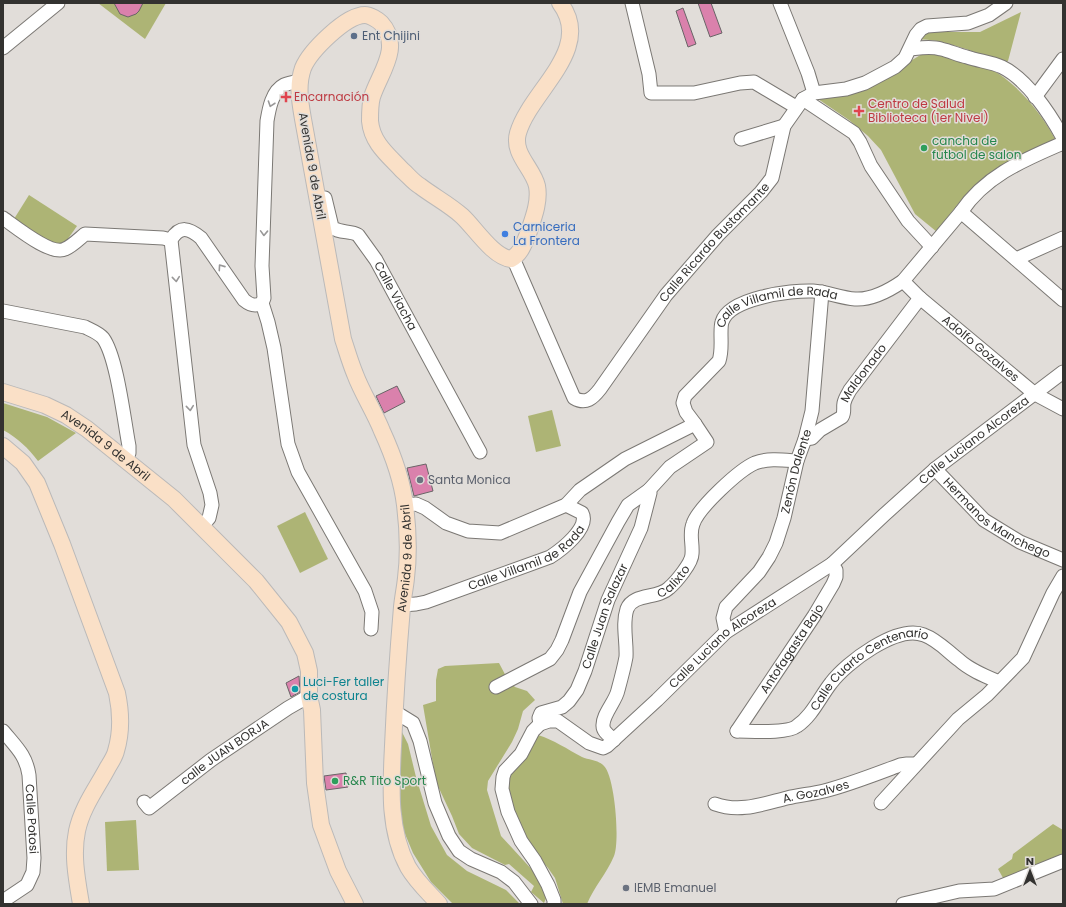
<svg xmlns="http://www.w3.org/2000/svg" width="1066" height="907" font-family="Poppins,sans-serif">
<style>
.green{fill:#adb475}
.building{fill:#da81ac;stroke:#6a6567}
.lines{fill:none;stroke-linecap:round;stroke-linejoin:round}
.minor-casing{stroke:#7b7874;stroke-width:15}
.major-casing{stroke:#bab9b9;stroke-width:18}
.minor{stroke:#fff;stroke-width:13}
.major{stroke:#fae0c7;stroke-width:16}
.oneway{stroke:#999898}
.service-dot{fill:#5c6f8a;stroke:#e1ddd9;stroke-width:1.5}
.health-dot{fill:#e0444e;stroke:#e1ddd9;stroke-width:1.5}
.leisure-dot{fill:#2e9e5b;stroke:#e1ddd9;stroke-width:1.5}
.shop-dot{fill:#3f7fe0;stroke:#e1ddd9;stroke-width:1.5}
.worship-dot{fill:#6b7280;stroke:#e1ddd9;stroke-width:1.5}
.culture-dot{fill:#0f9aa8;stroke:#e1ddd9;stroke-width:1.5}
.labels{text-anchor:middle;stroke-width:3;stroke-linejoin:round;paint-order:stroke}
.service-label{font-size:12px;fill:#4e5e75;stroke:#e1ddd9;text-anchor:start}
.health-label{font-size:12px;fill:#be3a42;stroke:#e1ddd9;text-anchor:start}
.leisure-label{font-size:12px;fill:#27864d;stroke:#e1ddd9;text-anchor:start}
.street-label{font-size:12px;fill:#333230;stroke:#e1ddd9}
.shop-label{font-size:12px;fill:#366cbe;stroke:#e1ddd9;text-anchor:start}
.worship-label{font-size:12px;fill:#5b616d;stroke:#e1ddd9;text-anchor:start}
.culture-label{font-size:12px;fill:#0d838f;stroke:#e1ddd9;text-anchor:start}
</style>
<rect width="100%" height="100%" fill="#e1ddd9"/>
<g class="green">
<path d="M 98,3 L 166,3 L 145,39 Z"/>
<path d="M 1021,12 L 1008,61 L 1005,63 C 984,56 937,36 917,40 L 923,32 L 980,32 Z"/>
<path d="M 927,51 C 946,56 966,59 984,66 C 1012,77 1041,112 1055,139 C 1031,151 1003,161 982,179 C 964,194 951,213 937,232 L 915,214 L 881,150 L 868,136 L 849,120 L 818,99 L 828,93 L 899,68 Z"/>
<path d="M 29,195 L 77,226 L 65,243 L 55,245 L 14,219 Z"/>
<path d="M 3,403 L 47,417 L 76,433 L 38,461 C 28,448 18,438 3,430 Z"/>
<path d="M 552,410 L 561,446 L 536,452 L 528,416 Z"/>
<path d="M 305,512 L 328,559 L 300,573 L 277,526 Z"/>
<path d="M 499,663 L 508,680 L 515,687 L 527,691 L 535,700 L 523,711 L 518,729 L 512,742 L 488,781 L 487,790 L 501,836 L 535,873 L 547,896 L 544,903 L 531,892 L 534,886 L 509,864 L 505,865 L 472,848 L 459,834 L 452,816 L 436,782 L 423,705 L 436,701 L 436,680 L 438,669 L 445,666 Z"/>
<path d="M 402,732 L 408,744 L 416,777 L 431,826 L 447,855 L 467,871 L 506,890 L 520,904 L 453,904 L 431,882 L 413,853 L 403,829 L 400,804 L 401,746 Z"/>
<path d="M 538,735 C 554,740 567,749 582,757 C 589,760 599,760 604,766 C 615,777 620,842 614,856 C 607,873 594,887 587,904 L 563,904 L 555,878 L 548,868 L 537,855 L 526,846 L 500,781 Z"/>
<path d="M 136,820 L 139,870 L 107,871 L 105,822 Z"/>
<path d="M 1053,824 L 1063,830 L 1063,861 L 1007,885 L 998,869 L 1012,859 L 1013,854 Z"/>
</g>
<g class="building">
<path d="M 114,3 L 143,3 L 139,11 L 136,14 L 128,17 L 120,14 Z"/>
<path d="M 698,3 L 711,3 L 722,33 L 710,37 Z"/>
<path d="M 683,8 L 696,44 L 688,47 L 676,11 Z"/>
<path d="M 397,386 L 405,402 L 384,413 L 376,396 Z"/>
<path d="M 426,464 L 433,491 L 414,496 L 407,468 Z"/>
<path d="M 299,676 L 300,692 L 291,697 L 286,683 Z"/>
<path d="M 346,773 L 348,787 L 326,790 L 324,776 Z"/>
</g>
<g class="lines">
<g class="minor-casing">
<g id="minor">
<path d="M 632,3 L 649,74 L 651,93 L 694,93 L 740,83 L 754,82 L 796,107"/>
<path d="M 780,3 L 808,73 L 814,93"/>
<path d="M 3,48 L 58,3"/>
<path d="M 910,49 C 920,48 931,46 941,49 C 950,51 958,55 967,57 C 978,61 992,62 1002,67 C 1027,79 1050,114 1063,138"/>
<path d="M 1035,97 L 1063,59"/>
<path d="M 803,99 L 854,133 L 860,142 L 871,166 L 908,221 L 932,247"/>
<path d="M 741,139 L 784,126"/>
<path id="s1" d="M 325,198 L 332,227 C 340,234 350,230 358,235 L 376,260 L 480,452"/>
<path d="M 961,212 L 1063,300"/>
<path d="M 3,218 C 16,227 51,256 65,249 C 72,246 79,239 85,234 L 163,238 L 171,240"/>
<path id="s2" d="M 513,258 L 574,398 C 586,405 593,398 600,389 L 666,295 L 718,235 L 761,192 L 772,178 L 784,126 L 803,99 L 814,93 L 846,89 L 865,83 L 895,67 L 905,58 L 916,35 L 921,29 L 927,26 L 968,23 L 989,15 L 1006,3"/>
<path d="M 1016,259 L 1063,238"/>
<path id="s3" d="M 903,281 L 920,298 L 1035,394 L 1063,409"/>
<path d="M 262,303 L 268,322 L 274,348 L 288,444 L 298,472 L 365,591 L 372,612 L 371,629"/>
<path d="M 3,311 L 85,327 C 91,330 99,333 103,338 C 117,357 124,420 129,446 L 129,453 L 126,460"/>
<path id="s4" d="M 805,439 L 812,438 L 820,430 L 842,417 C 845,412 843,408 844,403 C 845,398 848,394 850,390 L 920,298"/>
<path id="s5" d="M 935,469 L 984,520 L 1020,542 L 1063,560"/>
<path id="s6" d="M 405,505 L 416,504 L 425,508 L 446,523 L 468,531 L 500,533 L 566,505 L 580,490 L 625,459 L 695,424 L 686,412 L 683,403 L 685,396 L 719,361 C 722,352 721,343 721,334 C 721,330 721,325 722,322 C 729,298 791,290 813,291 C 827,292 841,298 855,299 C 871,300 890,290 903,281 L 961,212 C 986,175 1024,160 1063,143"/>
<path d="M 202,526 L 209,518 L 212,505 L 210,493 L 194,445 L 171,240 C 180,225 189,228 201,238 L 244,300 C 250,305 255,307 262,303 L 264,298 L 262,266 L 267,121 C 269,109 272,91 284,85 C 289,83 295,82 300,81"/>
<path id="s7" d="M 402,605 L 416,604 L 426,602 L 550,557 C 561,550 590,528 582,513 L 566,505"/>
<path id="s8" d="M 726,632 L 723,618 L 726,607 L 759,572 L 769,557 L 776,543 L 784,518 L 797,461 L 805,439 L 812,411 L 822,292"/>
<path d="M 496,687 L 550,659 L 557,650 L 562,640 L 580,592 L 618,522 L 628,505 L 649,490 L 670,467 L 707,442 L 695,424"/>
<path d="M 394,713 L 400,715 L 413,723 L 420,741 L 435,803 L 449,836 L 459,851 L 471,859 L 501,872 L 514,882 L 531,904"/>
<path id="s9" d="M 540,724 L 539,718 L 541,713 L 562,707 L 569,701 L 577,690 L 585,671 L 608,600 L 641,528 L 650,493 L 649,490"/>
<path id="s10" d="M 3,731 C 16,747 26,755 29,775 L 34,858 L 33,872 L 27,885 L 3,901"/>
<path id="s11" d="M 737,731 C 751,731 787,734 797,726 C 812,716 820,697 831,683 C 846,663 897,624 924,635 C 938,640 948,652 959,660 C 970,670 985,676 999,682"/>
<path id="s12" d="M 737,731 L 814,616 L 833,584 L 836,577 L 836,570 L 832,564"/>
<path id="s13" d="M 614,740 C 610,736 603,732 603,726 C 602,715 616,701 618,690 C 621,679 624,668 626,657 C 627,642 622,624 627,609 C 633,593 658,599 669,588 C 676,582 692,563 692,554 C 693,543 689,534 693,524 C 698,508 739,470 755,463 C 768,458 783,460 797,461"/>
<path id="s14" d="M 144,802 L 149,808 L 211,760 L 288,708 L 309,696"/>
<path d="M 881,803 L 958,719 L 987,695 L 1023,658 L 1053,593 L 1063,576"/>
<path id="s15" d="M 715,804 C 740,813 763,804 787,798 C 799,795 812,794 824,791 C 848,785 876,774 900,765 L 907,764 L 915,764"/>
<path id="s16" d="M 554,904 L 554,900 L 548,885 L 535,861 L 521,841 L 508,812 L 502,789 L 503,777 L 505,771 L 521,754 L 533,731 L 540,724 L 549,721 L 558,721 L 589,743 L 603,748 L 607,746 L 657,700 L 726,632 L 832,564 L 884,515 L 935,469 L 1063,372"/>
<path d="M 903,904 L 959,891 L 994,889 L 1063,861"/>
</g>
</g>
<g class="major-casing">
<g id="major">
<path id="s17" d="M 3,392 L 45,405 L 66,415 L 87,429 L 174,499 L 256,581 L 289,622 L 305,653 L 309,671 L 309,696 L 312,710 L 315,783 L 321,825 L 338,871 L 355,904"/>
<path d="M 3,446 L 23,463 L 37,483 L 62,544 L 117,693 C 121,712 122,731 116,751 C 115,756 111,762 108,767 C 97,788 82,807 77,831 C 72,855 77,880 81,904"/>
<path id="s18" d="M 439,904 C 428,892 416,881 408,867 C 388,830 391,786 393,746 C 395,700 398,654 402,607 C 403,597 405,588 406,578 C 409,554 408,529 405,505 C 402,479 393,455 382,431 C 374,411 362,393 355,374 C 350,362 347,351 343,339 L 303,119 C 300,102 297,85 303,68 C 310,51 346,15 365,15 C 370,15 378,20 381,23 C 403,47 379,74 372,97 C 370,104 370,113 370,121 C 372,143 388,155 402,170 C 408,175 413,182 420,186 C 433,196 450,205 462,216 C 475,228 493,257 511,259 C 521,254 524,243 528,234 C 533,219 540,202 537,186 C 533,168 512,154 518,133 C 530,91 595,49 560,3"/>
</g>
</g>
<use href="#minor" class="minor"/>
<use href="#major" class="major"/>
</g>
<defs><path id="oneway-chevron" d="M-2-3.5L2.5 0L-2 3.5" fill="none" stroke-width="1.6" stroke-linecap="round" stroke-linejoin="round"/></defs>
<g class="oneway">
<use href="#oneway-chevron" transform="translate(271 104) rotate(109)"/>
<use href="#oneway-chevron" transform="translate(264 233) rotate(92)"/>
<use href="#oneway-chevron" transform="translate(221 267) rotate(-125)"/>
<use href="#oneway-chevron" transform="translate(176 279) rotate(84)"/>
<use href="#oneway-chevron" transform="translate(190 408) rotate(84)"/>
</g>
<circle class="service-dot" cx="354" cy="36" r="4"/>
<g class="health-dot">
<path d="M284 91h4v4h4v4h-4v4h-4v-4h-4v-4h4z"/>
<path d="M857 105h4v4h4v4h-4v4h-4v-4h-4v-4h4z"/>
</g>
<g class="leisure-dot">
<circle cx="924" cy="148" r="4"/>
<circle cx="335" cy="781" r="4"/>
</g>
<circle class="shop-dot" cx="505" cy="234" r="4"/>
<g class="worship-dot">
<circle cx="420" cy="480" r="4"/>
<circle cx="626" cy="888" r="4"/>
</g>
<circle class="culture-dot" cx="295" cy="689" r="4"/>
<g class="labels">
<g class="service-label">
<text x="362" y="40">Ent Chijini</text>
</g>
<g class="health-label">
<text x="294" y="101">Encarnación</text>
<text x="868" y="108">Centro de Salud<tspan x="868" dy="14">Biblioteca (1er Nivel)</tspan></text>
</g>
<g class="leisure-label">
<text x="932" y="145">cancha de<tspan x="932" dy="14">futbol de salon</tspan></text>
<text x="343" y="785">R&amp;R Tito Sport</text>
</g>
<g class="street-label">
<text transform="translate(312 166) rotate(80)" y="4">Avenida 9 de Abril</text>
<text dy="4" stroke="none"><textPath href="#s2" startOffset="370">Calle Ricardo Bustamante</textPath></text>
<text dy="4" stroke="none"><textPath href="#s1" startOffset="129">Calle Viacha</textPath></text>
<text dy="4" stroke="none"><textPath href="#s6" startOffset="507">Calle Villamil de Rada</textPath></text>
<text dy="4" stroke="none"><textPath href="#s3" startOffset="103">Adolfo Gozalves</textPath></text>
<text dy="4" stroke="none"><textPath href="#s4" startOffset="94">Maldonado</textPath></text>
<text dy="4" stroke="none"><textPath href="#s16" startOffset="760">Calle Luciano Alcoreza</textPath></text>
<text dy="4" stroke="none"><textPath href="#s17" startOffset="117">Avenida 9 de Abril</textPath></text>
<text dy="4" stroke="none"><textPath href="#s8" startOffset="182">Zenón Dalente</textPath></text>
<text dy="4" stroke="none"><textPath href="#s5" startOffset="80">Hermanos Manchego</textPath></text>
<text dy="4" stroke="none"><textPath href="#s7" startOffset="135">Calle Villamil de Rada</textPath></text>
<text dy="4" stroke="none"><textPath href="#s18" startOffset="360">Avenida 9 de Abril</textPath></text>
<text dy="4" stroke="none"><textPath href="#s13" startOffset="196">Calixto</textPath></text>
<text dy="4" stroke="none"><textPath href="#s9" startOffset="135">Calle Juan Salazar</textPath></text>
<text dy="4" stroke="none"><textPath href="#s16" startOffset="436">Calle Luciano Alcoreza</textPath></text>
<text dy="4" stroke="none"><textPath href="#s12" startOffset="99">Antofagasta Bajo</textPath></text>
<text dy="4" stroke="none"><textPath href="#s11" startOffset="157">Calle Cuarto Centenario</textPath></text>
<text dy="4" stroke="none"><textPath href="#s14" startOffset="102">calle JUAN BORJA</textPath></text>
<text dy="4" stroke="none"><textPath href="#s15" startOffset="103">A. Gozalves</textPath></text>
<text dy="4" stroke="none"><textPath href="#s10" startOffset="96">Calle Potosi</textPath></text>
</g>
<g class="shop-label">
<text x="513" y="231">Carniceria<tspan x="513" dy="14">La Frontera</tspan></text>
</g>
<g class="worship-label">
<text x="428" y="484">Santa Monica</text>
<text x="634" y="892">IEMB Emanuel</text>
</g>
<g class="culture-label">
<text x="303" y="686">Luci-Fer taller<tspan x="303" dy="14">de costura</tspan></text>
</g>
</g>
<rect width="1066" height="907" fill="none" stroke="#333230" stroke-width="8"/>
<g transform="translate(1030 871)" stroke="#e1ddd9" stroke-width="3" paint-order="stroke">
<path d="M0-3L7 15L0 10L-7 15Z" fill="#333230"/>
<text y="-6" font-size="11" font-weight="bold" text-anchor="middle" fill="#333230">N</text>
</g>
</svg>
